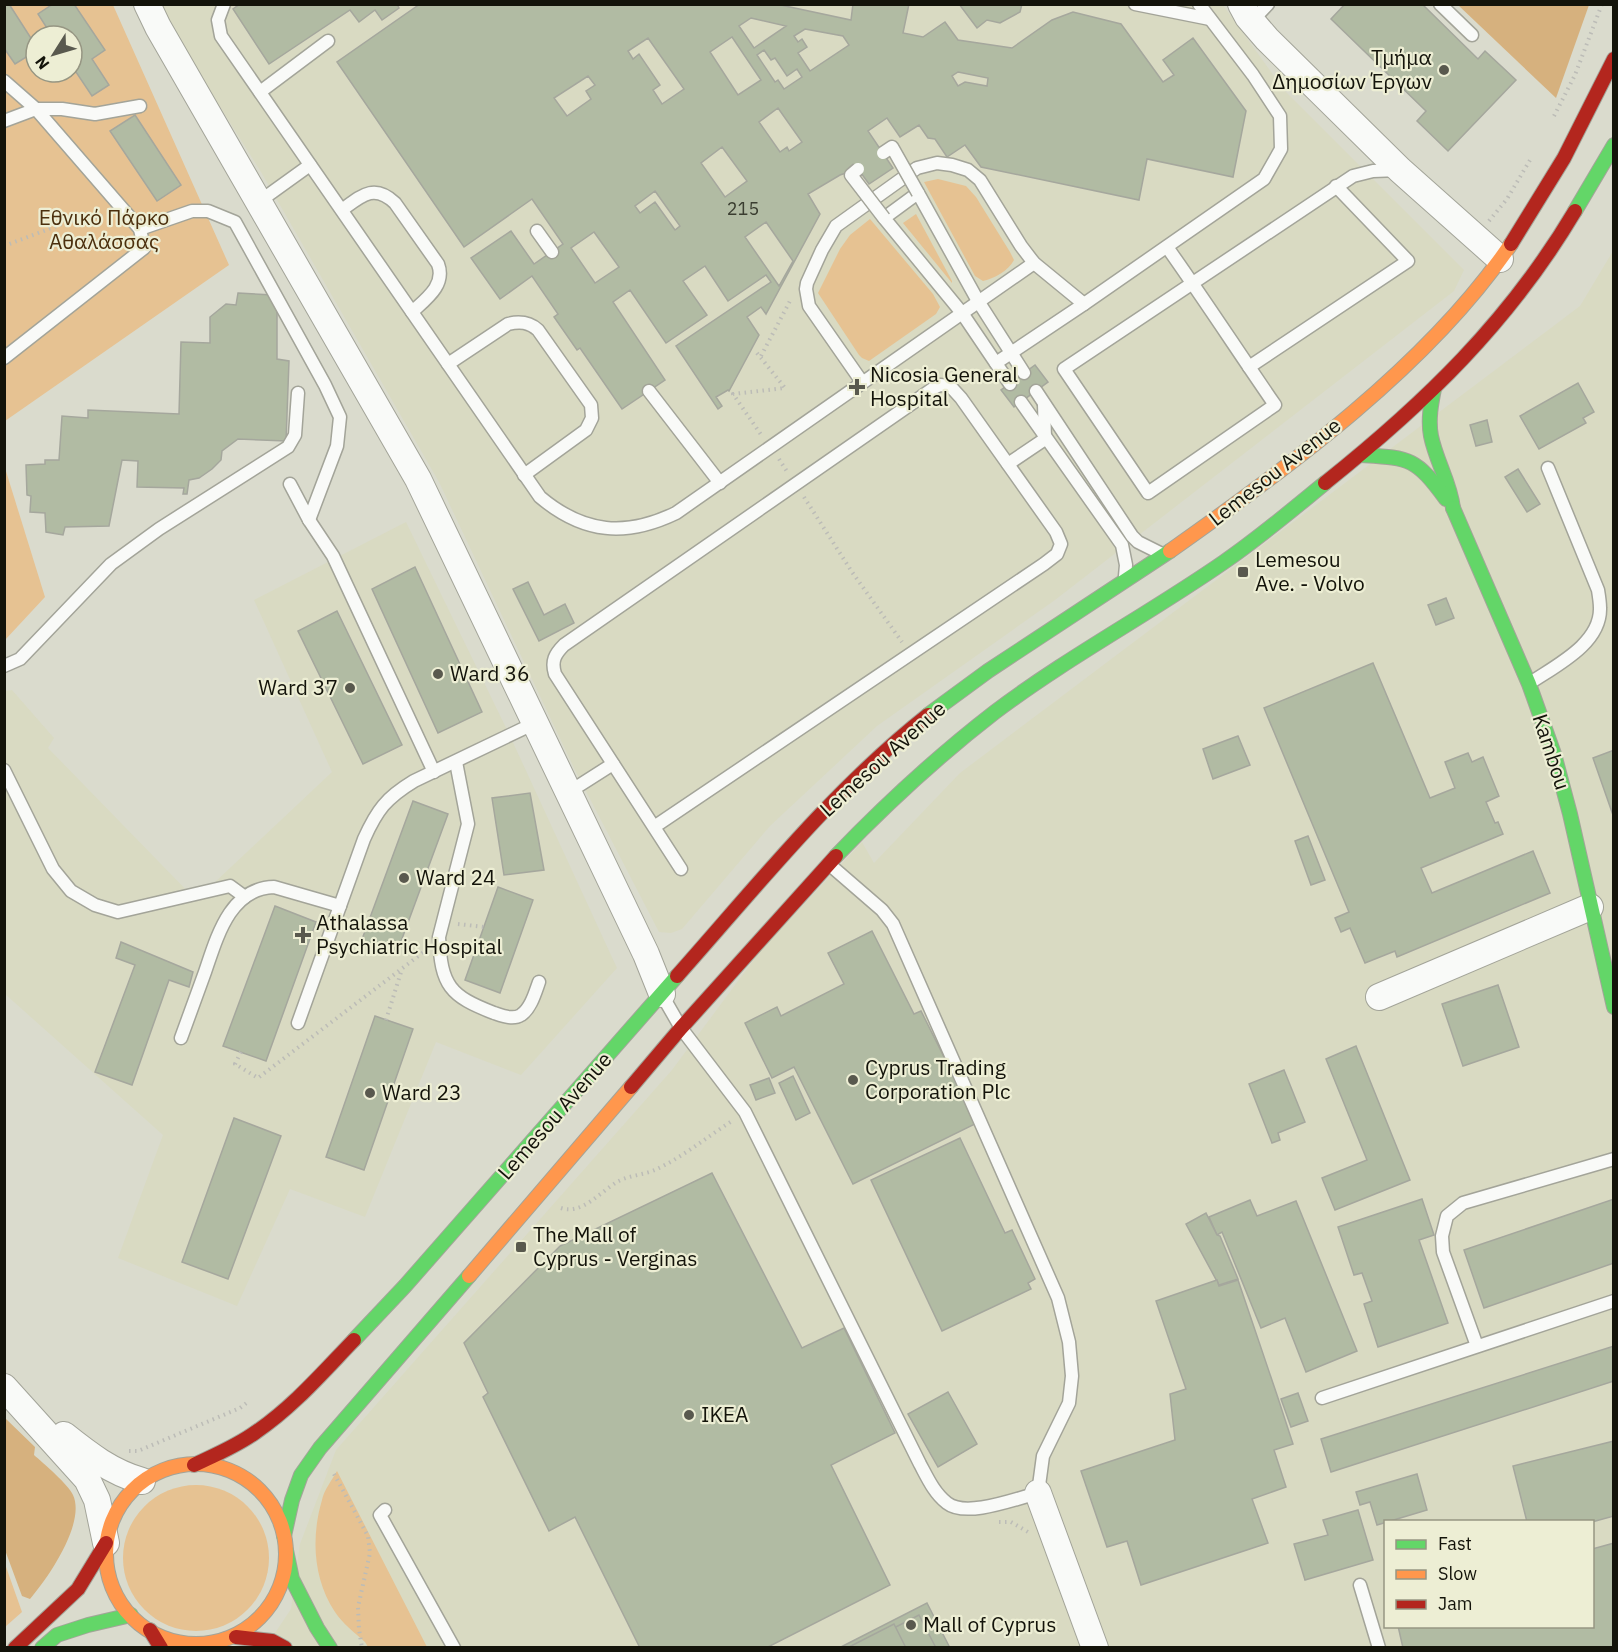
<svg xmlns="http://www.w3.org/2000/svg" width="1618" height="1652" font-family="'IBM Plex Sans',sans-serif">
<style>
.built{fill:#d9dac2;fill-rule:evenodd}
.green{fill:#e6c292;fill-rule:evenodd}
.forest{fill:#d6b17e}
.building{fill:#b1bba3;stroke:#a5a79d;stroke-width:1.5;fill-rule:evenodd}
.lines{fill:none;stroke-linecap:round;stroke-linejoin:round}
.lane-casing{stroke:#a3a499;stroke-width:15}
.street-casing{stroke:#a3a499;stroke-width:28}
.fast-casing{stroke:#a3a499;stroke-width:16}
.slow-casing{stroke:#a3a499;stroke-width:16}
.jam-casing{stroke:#a3a499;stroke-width:16}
.path{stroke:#bcbcb7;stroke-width:4;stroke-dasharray:1.5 4.5;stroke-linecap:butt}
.lane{stroke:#f9faf8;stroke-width:12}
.street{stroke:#f9faf8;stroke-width:26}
.fast{stroke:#63d668;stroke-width:14}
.slow{stroke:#ff974d;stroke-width:14}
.jam{stroke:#b3261e;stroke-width:14}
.lane-bridge-casing{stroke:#a3a499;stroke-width:15;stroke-linecap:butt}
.lane-bridge{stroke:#f9faf8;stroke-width:12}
.poi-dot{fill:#59594e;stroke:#edeed4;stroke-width:2}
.labels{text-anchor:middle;stroke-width:4.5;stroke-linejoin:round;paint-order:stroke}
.number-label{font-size:18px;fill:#3a3d30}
.poi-label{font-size:21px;fill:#13130a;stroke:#edeed4;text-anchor:start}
.park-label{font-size:21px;fill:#4b2f0d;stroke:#edeed4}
.street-label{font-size:21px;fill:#13130a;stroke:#edeed4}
</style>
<rect width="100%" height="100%" fill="#dadbcd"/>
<g class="built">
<path d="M 159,5 L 1223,5 L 1284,90 L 1464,270 L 1454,291 L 1055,600 L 877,726 L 770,826 L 682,929 L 671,933 L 659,932 L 574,768 L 439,482 L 261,172 L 168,24 Z"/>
<path d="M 1613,251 L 1613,1647 L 265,1648 L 291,1609 L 300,1544 L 336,1450 L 672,1070 L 761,950 L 862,842 L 874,863 L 960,773 L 1580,306 ZM 1386,1522 L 1592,1522 L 1592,1626 L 1386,1626 Z"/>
<path d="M 406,522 L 510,736 L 617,968 L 521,1075 L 436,1042 L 365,1217 L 290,1189 L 237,1306 L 118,1258 L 163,1135 L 5,994 L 5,691 L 12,690 L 54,738 L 48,748 L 196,900 L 332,772 L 254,600 Z"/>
</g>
<g class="green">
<path d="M 5,5 L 113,5 L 229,265 L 5,421 ZM 36,36 L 72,36 L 72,72 L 36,72 Z"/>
<path d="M 938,179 L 966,186 L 976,197 L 1010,252 L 1014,260 C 1008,271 995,278 983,281 L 975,276 L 924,182 Z"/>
<path d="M 916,214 L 952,281 L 952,283 L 903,223 Z"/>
<path d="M 870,219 L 933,294 L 940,307 L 936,314 L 869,361 L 862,358 L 859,355 L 818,293 L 840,249 L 850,235 Z"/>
<path d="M 5,468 L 45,597 L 5,640 L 4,640 Z"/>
<path d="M 337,1471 L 427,1647 L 368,1647 L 365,1642 C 355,1633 342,1623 335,1612 C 313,1579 311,1537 322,1500 C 324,1490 332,1480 337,1471 Z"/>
<circle cx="196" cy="1558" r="73"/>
<path d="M 5,1564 L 22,1612 L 5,1627 L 4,1627 Z"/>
</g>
<g class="forest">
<path d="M 1458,5 L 1589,5 L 1556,98 Z"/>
<path d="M 5,1418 L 35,1447 L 34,1455 C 43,1463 69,1485 73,1495 C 86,1523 48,1578 30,1599 L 22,1596 L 5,1550 Z"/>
</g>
<g class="building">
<path d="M 9,4 L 36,46 L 36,51 L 15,64 L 4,48 L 4,5 Z"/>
<path d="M 53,4 L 74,4 L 105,50 L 92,59 L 109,85 L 92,96 L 72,66 L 72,36 L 52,36 L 38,14 Z"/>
<path d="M 240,4 L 397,4 L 399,8 L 382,20 L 375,10 L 359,22 L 350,10 L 269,64 L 233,9 Z"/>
<path d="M 420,4 L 776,4 L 851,20 L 853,4 L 909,4 L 903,33 L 923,37 L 945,22 L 958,40 L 1012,48 L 1052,20 L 1073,12 L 1121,24 L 1163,82 L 1174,75 L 1163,60 L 1193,38 L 1246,111 L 1233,177 L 1147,159 L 1139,200 L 981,167 L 965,145 L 947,157 L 935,139 L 928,138 L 919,125 L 900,137 L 887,118 L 868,131 L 893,168 L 869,184 L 858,169 L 840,175 L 808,194 L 820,214 L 766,314 L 761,307 L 747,317 L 759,335 L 729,391 L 728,390 L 716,397 L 722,406 L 718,409 L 676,346 L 771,282 L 766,275 L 728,301 L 705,266 L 683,281 L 707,315 L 666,343 L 630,290 L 613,302 L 665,380 L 622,409 L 580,348 L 577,350 L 554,317 L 558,314 L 532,276 L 500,299 L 471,258 L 511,231 L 534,264 L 563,244 L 532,199 L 464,247 L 337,62 ZM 751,18 L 786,26 L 754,48 L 739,26 ZM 805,29 L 843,36 L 849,45 L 810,71 L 798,53 L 807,47 L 802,39 L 798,42 L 794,36 ZM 732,37 L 761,80 L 738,95 L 710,52 ZM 648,38 L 684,89 L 662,104 L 653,90 L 660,85 L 639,54 L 633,59 L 628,51 ZM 764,50 L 771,60 L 775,58 L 787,76 L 797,69 L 802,77 L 784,89 L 778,80 L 775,82 L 757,55 ZM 958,72 L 988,78 L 987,86 L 965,82 L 958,86 L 952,76 ZM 588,76 L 595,85 L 586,91 L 591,99 L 567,116 L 554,98 ZM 778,108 L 802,142 L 789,151 L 787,147 L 780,152 L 759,122 ZM 722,147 L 747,181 L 725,197 L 701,163 ZM 655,191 L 680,226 L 675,230 L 655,202 L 640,213 L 635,206 ZM 766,222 L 793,261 L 779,286 L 745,237 ZM 594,232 L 619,267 L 595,283 L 571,248 Z"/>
<path d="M 959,4 L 1022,4 L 1020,12 L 1000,23 L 987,20 L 977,28 Z"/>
<path d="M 1345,4 L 1422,4 L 1478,59 L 1485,51 L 1516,80 L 1448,151 L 1417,121 L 1426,111 L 1331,19 Z"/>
<path d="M 135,115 L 181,185 L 157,201 L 110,131 Z"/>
<path d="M 238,293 L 273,295 L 277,302 L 277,359 L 289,361 L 286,441 L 238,439 L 222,451 L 221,460 L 212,469 L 199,478 L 189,480 L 187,494 L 183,494 L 184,488 L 137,487 L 138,461 L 122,460 L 109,526 L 65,527 L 63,535 L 46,532 L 45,513 L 30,512 L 31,496 L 27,495 L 26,465 L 45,464 L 45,460 L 59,460 L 62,416 L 88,418 L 88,410 L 179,414 L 181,342 L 210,343 L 210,317 L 226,304 L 236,305 Z"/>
<path d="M 1035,365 L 1048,382 L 1014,407 L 1001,390 Z"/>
<path d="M 1578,383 L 1594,412 L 1583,418 L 1586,423 L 1539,449 L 1520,416 Z"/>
<path d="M 1487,420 L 1492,442 L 1476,446 L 1470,425 Z"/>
<path d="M 1518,469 L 1540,504 L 1527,512 L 1505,477 Z"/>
<path d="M 415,567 L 482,712 L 438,733 L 372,589 Z"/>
<path d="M 528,582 L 544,615 L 565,604 L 574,623 L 539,641 L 513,589 Z"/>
<path d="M 1446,598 L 1454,618 L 1436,625 L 1428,605 Z"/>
<path d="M 337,611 L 402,745 L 363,764 L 298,631 Z"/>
<path d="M 1373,663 L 1430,798 L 1455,788 L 1445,762 L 1468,753 L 1472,762 L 1483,757 L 1499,796 L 1486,802 L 1495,823 L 1498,822 L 1503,834 L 1421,868 L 1432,893 L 1533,851 L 1550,893 L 1397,957 L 1395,951 L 1365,963 L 1350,928 L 1341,932 L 1335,918 L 1349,912 L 1264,708 Z"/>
<path d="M 1238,736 L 1250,765 L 1213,779 L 1203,749 Z"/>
<path d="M 1614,750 L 1614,818 L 1593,758 Z"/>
<path d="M 530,793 L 544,870 L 504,875 L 492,798 Z"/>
<path d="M 413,801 L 448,814 L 396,955 L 361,942 Z"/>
<path d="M 1308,836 L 1325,880 L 1311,885 L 1295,841 Z"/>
<path d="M 498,887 L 533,900 L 500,993 L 465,980 Z"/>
<path d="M 275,906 L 316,922 L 266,1061 L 223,1046 Z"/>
<path d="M 872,931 L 914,1014 L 921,1011 L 977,1123 L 853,1184 L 794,1067 L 772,1078 L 745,1023 L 777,1007 L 781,1016 L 844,984 L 828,953 Z"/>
<path d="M 121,942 L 193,972 L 189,987 L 169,980 L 132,1085 L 95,1072 L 135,965 L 116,958 Z"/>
<path d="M 1498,985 L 1519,1047 L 1463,1066 L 1442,1004 Z"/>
<path d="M 375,1016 L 413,1029 L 364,1170 L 326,1157 Z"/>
<path d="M 1356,1046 L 1410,1180 L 1335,1210 L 1322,1178 L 1367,1160 L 1326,1059 Z"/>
<path d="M 1284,1070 L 1305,1122 L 1278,1133 L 1280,1140 L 1272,1143 L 1249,1084 Z"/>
<path d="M 793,1076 L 810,1113 L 796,1120 L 779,1083 Z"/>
<path d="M 769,1078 L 775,1093 L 756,1100 L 750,1085 Z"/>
<path d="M 234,1118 L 281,1136 L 228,1279 L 182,1262 Z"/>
<path d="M 960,1138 L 1005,1233 L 1012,1230 L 1035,1279 L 1028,1283 L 1031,1289 L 942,1331 L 871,1180 Z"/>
<path d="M 712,1173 L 802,1348 L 844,1328 L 895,1433 L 831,1465 L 890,1585 L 766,1648 L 640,1648 L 575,1517 L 549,1531 L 483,1397 L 488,1393 L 464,1343 L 560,1246 Z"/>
<path d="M 1422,1199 L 1434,1235 L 1419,1240 L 1448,1323 L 1378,1347 L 1364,1304 L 1372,1301 L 1362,1273 L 1354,1275 L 1338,1227 Z"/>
<path d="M 1614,1199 L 1614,1263 L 1484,1308 L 1464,1250 Z"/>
<path d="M 1250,1200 L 1257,1216 L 1296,1201 L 1357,1351 L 1306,1372 L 1285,1318 L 1261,1328 L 1222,1232 L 1217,1235 L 1209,1217 Z"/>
<path d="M 1206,1213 L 1217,1235 L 1220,1236 L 1238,1279 L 1219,1285 L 1186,1224 Z"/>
<path d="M 1217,1280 L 1219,1286 L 1238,1280 L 1277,1395 L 1293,1444 L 1274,1450 L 1286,1487 L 1252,1499 L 1268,1543 L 1141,1585 L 1127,1541 L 1107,1547 L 1081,1471 L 1175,1440 L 1170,1394 L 1186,1389 L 1156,1301 Z"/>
<path d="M 1614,1346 L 1614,1381 L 1331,1472 L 1321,1439 Z"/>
<path d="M 948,1392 L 977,1444 L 938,1467 L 908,1414 Z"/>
<path d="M 1298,1393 L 1308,1421 L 1291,1427 L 1281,1399 Z"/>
<path d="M 1614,1441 L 1614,1516 L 1592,1522 L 1527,1522 L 1513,1466 Z"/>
<path d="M 1417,1474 L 1427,1510 L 1377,1525 L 1370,1502 L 1360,1505 L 1356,1492 Z"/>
<path d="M 1358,1510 L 1373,1560 L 1305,1580 L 1294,1544 L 1328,1535 L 1323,1520 Z"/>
<path d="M 1614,1543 L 1614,1648 L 1403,1648 L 1398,1626 L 1592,1626 L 1592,1549 Z"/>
<path d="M 927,1603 L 950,1648 L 839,1648 Z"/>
<path d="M 919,1615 L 936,1648 L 855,1648 Z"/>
<path d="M 894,1624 L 906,1648 L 847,1648 Z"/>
</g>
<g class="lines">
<g class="lane-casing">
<g id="lane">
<path d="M 224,4 L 218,20 L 221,36 L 540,497 C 584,534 626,537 676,513 L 1034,263"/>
<path d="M 1135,4 L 1210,19"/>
<path d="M 1440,4 L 1472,35"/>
<path d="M 1252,21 L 1268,4"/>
<path d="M 4,81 L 36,109 L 4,121"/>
<path d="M 260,92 L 328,41"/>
<path d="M 36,109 L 140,229"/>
<path d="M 36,109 L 62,109 L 95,114 L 140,106"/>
<path d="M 260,201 L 310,165"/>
<path d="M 342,210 C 361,196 374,183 395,203 L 438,264 C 446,285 426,299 412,312"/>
<path d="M 537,231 L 552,252"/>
<path d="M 1167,247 C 1204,299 1239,353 1275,405 L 1148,493 L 1064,369 L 1353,176 L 1373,171 L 1399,170"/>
<path d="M 4,358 L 144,248 L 140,229 L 192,211 L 208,211 L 235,222 L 325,385 L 340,417 L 337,446 L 309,520"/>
<path d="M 996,363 L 1084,304 L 1264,179 L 1281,149 L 1280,116 L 1253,75 L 1199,4"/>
<path d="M 448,364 L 508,324 C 520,321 529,322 538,330 L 591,405 L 592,418 L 586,430 L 524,475"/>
<path d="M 1249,367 L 1408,261 L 1336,186"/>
<path d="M 862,382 L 809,306 L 806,289 L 807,283 L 822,250 L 836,226 L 917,168 L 937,163 L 952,165 L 968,170 L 980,180 L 1021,246 L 1034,263 L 1084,304"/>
<path d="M 1010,384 L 962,313 L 884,218 L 918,193 L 978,301 L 1024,373"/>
<path d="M 649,391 L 720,483"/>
<path d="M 1036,391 L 1132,536 L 1138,542 L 1162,554"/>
<path d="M 1021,402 L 1122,545 L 1126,565 L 1125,576"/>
<path d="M 1008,464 L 1045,439 L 1044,404"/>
<path d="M 290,484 L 309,520 L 333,556 L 434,772"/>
<path d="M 4,666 L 20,659 L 111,564 L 159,529 L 288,447 L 295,435 L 298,393"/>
<path d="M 1530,683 C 1555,666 1601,644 1600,608 C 1600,602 1599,596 1598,590 L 1548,468"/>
<path d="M 456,762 L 468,824 L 439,937 C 441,986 450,996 494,1013 C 503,1016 513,1020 521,1015 C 531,1008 535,993 539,982"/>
<path d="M 4,770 L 53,869 L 71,891 L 95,905 L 118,912 L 230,886 L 245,897"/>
<path d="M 569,792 L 613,764"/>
<path d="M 654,827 L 1044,564 L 1057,554 L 1061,544 L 1056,532 L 961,398 L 950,386 L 940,385 L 934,388 L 564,645 C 555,654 551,661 555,674 L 681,869"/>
<path d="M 662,995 L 681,1028 L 745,1112 L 920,1464 C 927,1477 934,1493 947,1503 C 966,1518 1015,1499 1038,1493 L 1043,1456 L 1069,1403 L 1072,1376 L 1069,1342 L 1058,1298 L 893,924 L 882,910 L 830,865"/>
<path d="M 298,1023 L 364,839 C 377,810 386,798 414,781 L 535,723"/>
<path d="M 181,1038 C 189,1016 197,994 205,972 C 217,937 230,888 274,887 L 340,906"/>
<path d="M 1477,1346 L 1443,1252 L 1442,1236 L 1447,1216 L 1463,1203 L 1614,1159"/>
<path d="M 1322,1398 L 1614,1301"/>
<path d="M 385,1510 L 380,1515 L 454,1648"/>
<path d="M 1360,1585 L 1379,1648"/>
</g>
</g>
<g class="street-casing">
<g id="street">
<path d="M 147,4 L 158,27 L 418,479 L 646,954 L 662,994"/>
<path d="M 1241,4 L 1248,17 L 1267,39 L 1400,170 L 1500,259"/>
<path d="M 1379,997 L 1590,907"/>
<path d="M 4,1387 L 87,1479 L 97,1500 L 106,1543"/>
<path d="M 64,1435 C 89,1455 111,1472 142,1481"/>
<path d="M 1038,1493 L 1095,1648"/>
</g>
</g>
<g class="fast-casing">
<g id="fast">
<path d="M 1575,211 L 1614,145"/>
<path d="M 1434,389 C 1431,404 1428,420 1431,436 C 1436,461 1450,482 1453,508"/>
<path d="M 1360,455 C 1410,458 1415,457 1446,499"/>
<path d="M 1453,508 L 1529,684 L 1554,754 L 1570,814 L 1614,1007"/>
<path d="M 928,715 L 988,671 L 1170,551"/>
<path d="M 836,856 C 886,804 938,756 995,712 C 1068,657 1149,614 1224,562 C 1259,538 1292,510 1325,483"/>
<path d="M 354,1340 L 405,1286 L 677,976"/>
<path d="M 284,1536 L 292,1500 L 301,1475 L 320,1448 L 469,1276"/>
<path d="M 286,1550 L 292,1579 L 317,1628 L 330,1648"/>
<path d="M 42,1648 L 57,1635 L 88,1625 L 131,1615"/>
</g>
</g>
<g class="slow-casing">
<g id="slow">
<path d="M 1170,551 C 1289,467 1429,365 1511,244"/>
<path d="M 469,1276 L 631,1087"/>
<circle cx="196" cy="1554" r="90"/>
</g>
</g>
<g class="jam-casing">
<g id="jam">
<path d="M 1511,244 L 1564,158 L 1614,59"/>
<path d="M 1325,483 C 1425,403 1509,322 1575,211"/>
<path d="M 677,976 C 757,886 833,790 928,715"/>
<path d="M 631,1087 L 681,1028 L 836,856"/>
<path d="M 194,1465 C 215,1455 237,1446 256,1432 C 293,1407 323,1372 354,1340"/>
<path d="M 150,1630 L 161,1648"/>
<path d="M 236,1637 L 272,1641 L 285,1648"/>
<path d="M 15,1648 L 78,1589 L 106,1543"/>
</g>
</g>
<g class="path">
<path d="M 1554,116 L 1575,75 L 1602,4"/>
<path d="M 1489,221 L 1507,199 L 1530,160"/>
<path d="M 4,246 L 70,221 L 109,215"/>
<path d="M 757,353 L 785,388 L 733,394 L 762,436"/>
<path d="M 761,356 L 791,299"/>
<path d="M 779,459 L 788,473"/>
<path d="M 804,497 L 852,572 L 902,642"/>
<path d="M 458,924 L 484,927"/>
<path d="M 386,1020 L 402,969"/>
<path d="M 241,1052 L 235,1064 L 258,1078 L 425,951"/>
<path d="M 561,1208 C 582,1215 600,1192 617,1182 C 629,1175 645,1175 657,1169 C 684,1156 707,1137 732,1121"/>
<path d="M 129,1451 L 138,1451 L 240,1408 L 249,1401"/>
<path d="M 334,1474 L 368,1536 L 370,1553 L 358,1607 L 359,1629 L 362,1648"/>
<path d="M 999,1522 L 1011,1522 L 1028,1532"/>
</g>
<use href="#lane" class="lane"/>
<use href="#street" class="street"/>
<use href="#fast" class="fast"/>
<use href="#slow" class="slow"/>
<use href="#jam" class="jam"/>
<g class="lane-bridge-casing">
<g id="lane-bridge">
<path d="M 883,153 L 892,147 L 918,193"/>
<path d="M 858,169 L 851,175 L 884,218"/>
</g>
</g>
<use href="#lane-bridge" class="lane-bridge"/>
</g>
<g class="poi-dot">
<circle cx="1444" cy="70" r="6"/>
<path d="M854 378h6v6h6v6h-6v6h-6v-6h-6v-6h6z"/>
<rect x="1237" y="566" width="12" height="12" rx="3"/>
<circle cx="438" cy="674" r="6"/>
<circle cx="350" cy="688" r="6"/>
<circle cx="404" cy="878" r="6"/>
<path d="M300 926h6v6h6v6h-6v6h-6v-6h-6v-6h6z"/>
<circle cx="853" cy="1080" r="6"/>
<circle cx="370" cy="1093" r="6"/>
<rect x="515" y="1241" width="12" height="12" rx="3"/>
<circle cx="689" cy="1415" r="6"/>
<circle cx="911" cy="1625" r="6"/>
</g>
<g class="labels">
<g class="number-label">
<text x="743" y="215">215</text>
</g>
<g class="poi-label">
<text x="1432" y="65" text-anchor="end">Τμήμα<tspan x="1432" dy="24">Δημοσίων Έργων</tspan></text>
<text x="870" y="382">Nicosia General<tspan x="870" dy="24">Hospital</tspan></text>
<text x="1255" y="567">Lemesou<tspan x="1255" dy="24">Ave. - Volvo</tspan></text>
<text x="450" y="681">Ward 36</text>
<text x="338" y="695" text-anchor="end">Ward 37</text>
<text x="416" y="885">Ward 24</text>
<text x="316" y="930">Athalassa<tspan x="316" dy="24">Psychiatric Hospital</tspan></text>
<text x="865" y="1075">Cyprus Trading<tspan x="865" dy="24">Corporation Plc</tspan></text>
<text x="382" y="1100">Ward 23</text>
<text x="533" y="1242">The Mall of<tspan x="533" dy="24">Cyprus - Verginas</tspan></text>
<text x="701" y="1422">IKEA</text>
<text x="923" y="1632">Mall of Cyprus</text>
</g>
<g class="park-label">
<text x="104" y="225">Εθνικό Πάρκο<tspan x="104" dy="24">Αθαλάσσας</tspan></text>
</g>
<g class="street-label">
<text transform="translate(1275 472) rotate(-38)" y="7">Lemesou Avenue</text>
<text transform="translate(1551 752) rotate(72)" y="7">Kambou</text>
<text transform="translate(883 759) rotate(-42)" y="7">Lemesou Avenue</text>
<text transform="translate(555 1116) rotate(-49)" y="7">Lemesou Avenue</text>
</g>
</g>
<rect width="1618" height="1652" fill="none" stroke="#13130a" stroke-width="12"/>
<rect x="1384" y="1520" width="210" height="108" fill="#edeed4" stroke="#969683" stroke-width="1.5"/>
<rect x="1396" y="1540" width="30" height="9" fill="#63d668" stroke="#969683" stroke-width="1.5"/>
<text x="1438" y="1550" font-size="18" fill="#13130a">Fast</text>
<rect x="1396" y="1570" width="30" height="9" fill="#ff974d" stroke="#969683" stroke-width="1.5"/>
<text x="1438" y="1580" font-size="18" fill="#13130a">Slow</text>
<rect x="1396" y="1600" width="30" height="9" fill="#b3261e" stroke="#969683" stroke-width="1.5"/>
<text x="1438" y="1610" font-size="18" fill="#13130a">Jam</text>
<g transform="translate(54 54) rotate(233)"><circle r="28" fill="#edeed4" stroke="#969683" stroke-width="1.5"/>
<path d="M0-4.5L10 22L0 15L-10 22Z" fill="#59594e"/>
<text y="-9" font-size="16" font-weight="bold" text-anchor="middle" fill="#13130a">N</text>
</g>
</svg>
